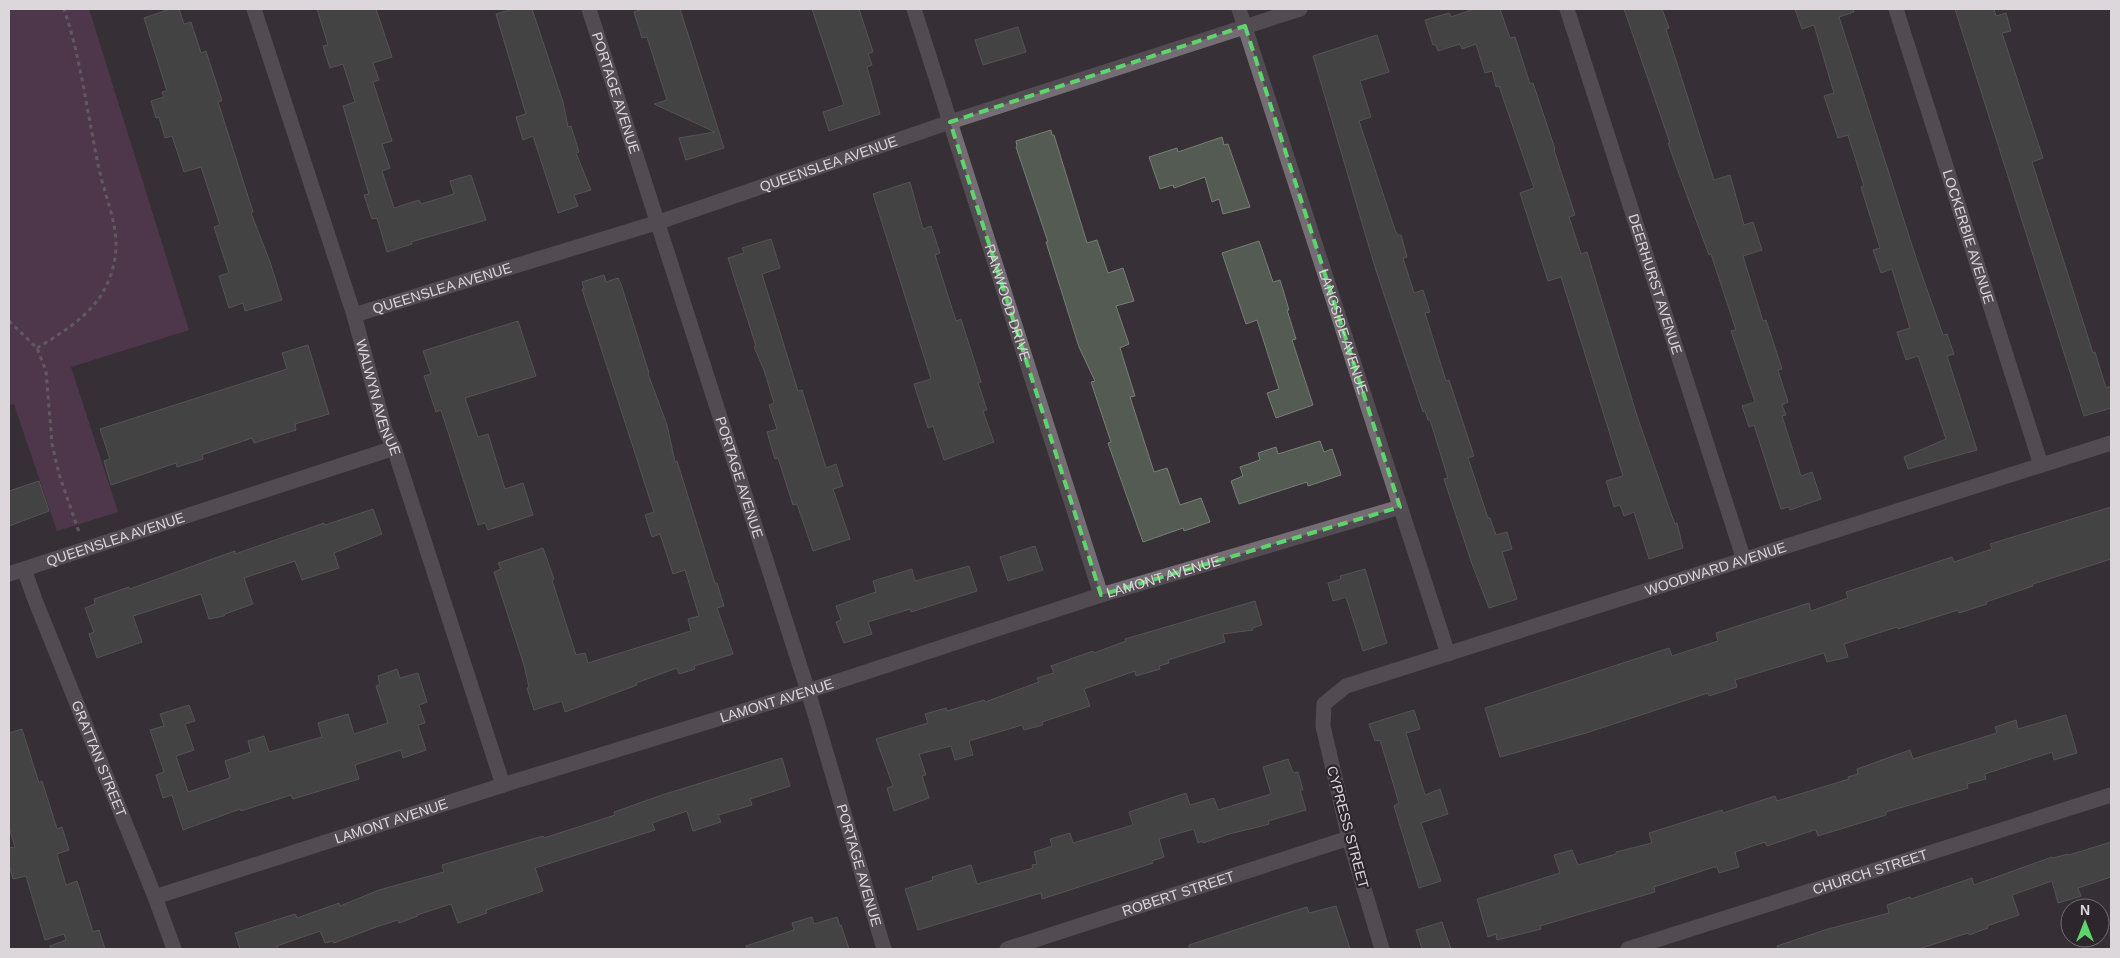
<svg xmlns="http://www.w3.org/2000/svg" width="2120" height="958" font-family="Arial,sans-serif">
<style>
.green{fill:#6b4164}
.building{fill:#535b53;stroke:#777f77}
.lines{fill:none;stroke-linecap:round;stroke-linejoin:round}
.path{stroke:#928c91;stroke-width:3;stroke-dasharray:4 4;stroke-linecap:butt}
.minor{stroke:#756d74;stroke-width:15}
.tertiary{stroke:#756d74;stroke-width:15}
.marked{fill:none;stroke:#5ed56c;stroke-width:4;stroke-dasharray:10 6;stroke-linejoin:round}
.labels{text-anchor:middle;stroke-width:4.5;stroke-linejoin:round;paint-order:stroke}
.street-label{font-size:14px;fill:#dcd7db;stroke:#2d262c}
</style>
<rect width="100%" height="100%" fill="#373036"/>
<path class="green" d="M 9,9 L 89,9 L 189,330 L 71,367 L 118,512 L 57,531 L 14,404 L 9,405 Z"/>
<g class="building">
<path d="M 170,9 L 179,9 L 184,24 L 191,22 L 201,53 L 206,51 L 222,101 L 218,102 L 253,212 L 251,213 L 270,262 L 282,300 L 245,311 L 243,303 L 229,308 L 219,276 L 229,273 L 214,227 L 220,225 L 201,167 L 184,172 L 172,136 L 165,138 L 159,117 L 156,118 L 151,101 L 164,97 L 162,92 L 167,91 L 144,18 Z"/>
<path d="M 317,9 L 376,9 L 392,57 L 373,63 L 379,80 L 373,82 L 392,141 L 382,144 L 390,168 L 382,171 L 394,208 L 419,200 L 421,204 L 454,194 L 450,181 L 471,175 L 486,220 L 411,242 L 412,244 L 387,252 L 377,218 L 372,219 L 364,195 L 369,194 L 343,106 L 355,102 L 343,64 L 330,68 L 323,46 L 328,45 Z"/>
<path d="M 513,9 L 532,9 L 563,102 L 568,127 L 571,126 L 579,152 L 576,153 L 591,190 L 574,195 L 578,206 L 558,213 L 533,136 L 523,140 L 516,117 L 526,114 L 496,14 Z"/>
<path d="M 643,9 L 680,9 L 724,148 L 686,160 L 679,138 L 715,132 L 654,104 L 667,100 L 647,37 L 642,38 L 634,12 Z"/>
<path d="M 812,9 L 859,9 L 873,52 L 868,54 L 872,65 L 867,67 L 880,114 L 829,131 L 823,112 L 844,105 Z"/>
<path d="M 1474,9 L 1500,9 L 1510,38 L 1515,37 L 1530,84 L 1533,83 L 1555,149 L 1554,150 L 1575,215 L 1569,217 L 1581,254 L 1587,252 L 1637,416 L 1668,505 L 1675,524 L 1677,523 L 1683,548 L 1649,559 L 1634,512 L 1624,516 L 1620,505 L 1614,507 L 1606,481 L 1623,476 L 1561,277 L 1548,281 L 1520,193 L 1534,188 L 1499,86 L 1496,87 L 1492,71 L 1485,73 L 1476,44 L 1462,49 L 1460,44 L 1438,51 L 1436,45 L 1433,45 L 1425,20 L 1449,13 L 1451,17 Z"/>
<path d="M 1624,9 L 1662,9 L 1669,28 L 1666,29 L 1714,180 L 1730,175 L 1744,225 L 1753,222 L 1762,250 L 1743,256 L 1763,321 L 1766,320 L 1782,369 L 1778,370 L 1788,402 L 1782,405 L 1786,415 L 1782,416 L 1801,476 L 1812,472 L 1821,499 L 1790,510 L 1789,507 L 1781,509 L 1754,425 L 1749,427 L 1742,406 L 1755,402 L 1731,331 L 1736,330 L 1711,254 L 1709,255 L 1675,163 L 1668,143 L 1670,143 Z"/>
<path d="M 1795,9 L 1853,9 L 1854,12 L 1839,17 L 1917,261 L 1943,335 L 1947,334 L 1954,354 L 1947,356 L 1977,450 L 1908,469 L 1904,457 L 1946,439 L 1918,356 L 1906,360 L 1897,332 L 1910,328 L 1892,269 L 1881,273 L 1873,250 L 1880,248 L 1861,187 L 1864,186 L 1848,135 L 1838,138 L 1824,96 L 1834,93 L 1814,25 L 1802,29 Z"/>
<path d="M 1955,9 L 1994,9 L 1996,16 L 2006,13 L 2011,31 L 2002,33 L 2043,158 L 2032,162 L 2093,353 L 2095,352 L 2106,388 L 2111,386 L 2111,408 L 2084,416 Z"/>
<path d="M 1018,27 L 1026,52 L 983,65 L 975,40 Z"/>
<path d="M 1377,35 L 1389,72 L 1360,81 L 1371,117 L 1359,121 L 1395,230 L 1398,235 L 1401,235 L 1407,257 L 1403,258 L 1414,293 L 1423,290 L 1430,312 L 1425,313 L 1446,381 L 1449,380 L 1474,456 L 1468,458 L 1488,518 L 1490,518 L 1496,535 L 1507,532 L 1512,549 L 1502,552 L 1517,599 L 1489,608 L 1472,564 L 1444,479 L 1448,478 L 1430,420 L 1428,420 L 1425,411 L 1423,412 L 1375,267 L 1313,56 Z"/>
<path d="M 1051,130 L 1052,135 L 1054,135 L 1087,243 L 1097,240 L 1108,273 L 1123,268 L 1134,301 L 1116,306 L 1129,344 L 1120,348 L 1135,396 L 1130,397 L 1154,472 L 1167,468 L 1180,505 L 1201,498 L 1210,522 L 1184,531 L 1183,528 L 1143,542 L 1108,443 L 1111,442 L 1091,382 L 1095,381 L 1079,347 L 1046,242 L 1048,242 L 1016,147 L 1017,146 L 1016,141 Z"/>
<path d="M 1222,137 L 1224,145 L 1228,144 L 1250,207 L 1223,214 L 1219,199 L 1212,202 L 1205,177 L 1174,188 L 1173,185 L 1160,189 L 1149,157 L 1177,148 L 1178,152 Z"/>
<path d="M 910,182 L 923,229 L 931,226 L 940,253 L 935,255 L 956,321 L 961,319 L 981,382 L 978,383 L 987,410 L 983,411 L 994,442 L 944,460 L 933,426 L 928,428 L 914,384 L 931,379 L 873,194 Z"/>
<path d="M 771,239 L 780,268 L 762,274 L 798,391 L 802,390 L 826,468 L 836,464 L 843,486 L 833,489 L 850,539 L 813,551 L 797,504 L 793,505 L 778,458 L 775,459 L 767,432 L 777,429 L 769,405 L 774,403 L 764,370 L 754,347 L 756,346 L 728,258 L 744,253 L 742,248 Z"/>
<path d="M 1259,241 L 1273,282 L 1280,280 L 1289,310 L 1287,310 L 1296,339 L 1292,340 L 1313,405 L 1276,418 L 1267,393 L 1279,389 L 1257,320 L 1246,324 L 1222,253 Z"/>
<path d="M 604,275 L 606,282 L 618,278 L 621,284 L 649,373 L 648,374 L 667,425 L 675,462 L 677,461 L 715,583 L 717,583 L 724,606 L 717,608 L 733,654 L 694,666 L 695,669 L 679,674 L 677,668 L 636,683 L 637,685 L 565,712 L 562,701 L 534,710 L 527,688 L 529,687 L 524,665 L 494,572 L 501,569 L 498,563 L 543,548 L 554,579 L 552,580 L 576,655 L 585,653 L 588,663 L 691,631 L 688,619 L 699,616 L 685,570 L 673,574 L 660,534 L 652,537 L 645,515 L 654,512 L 582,289 L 584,289 L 582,282 Z"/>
<path d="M 518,321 L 536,376 L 465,398 L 478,437 L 488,434 L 505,489 L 523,483 L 533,515 L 488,530 L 485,523 L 478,525 L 441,410 L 436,412 L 424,376 L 431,374 L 423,351 Z"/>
<path d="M 308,345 L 329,414 L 295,424 L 296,430 L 254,443 L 252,438 L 202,455 L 203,459 L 177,467 L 176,463 L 111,485 L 104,461 L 110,459 L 100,429 L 287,369 L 282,353 Z"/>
<path d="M 1320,441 L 1324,452 L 1332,449 L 1341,475 L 1308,486 L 1307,482 L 1239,504 L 1231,481 L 1243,476 L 1240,467 L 1260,460 L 1258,453 L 1276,447 L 1278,454 Z"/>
<path d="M 39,481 L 49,511 L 9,526 L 9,491 Z"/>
<path d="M 2111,507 L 2111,559 L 2033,584 L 2033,586 L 1986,602 L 1987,604 L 1959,613 L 1958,610 L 1898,629 L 1897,627 L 1844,644 L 1848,657 L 1827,662 L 1824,653 L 1735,680 L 1737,687 L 1709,696 L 1708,693 L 1586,733 L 1500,757 L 1485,708 L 1669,648 L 1672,656 L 1718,641 L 1716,633 L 1809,603 L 1811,611 L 1848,598 L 1846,592 L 1952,557 L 1954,562 L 1992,549 L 1990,544 Z"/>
<path d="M 373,509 L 382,534 L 334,553 L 339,568 L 302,580 L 295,561 L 244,578 L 253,604 L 225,614 L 224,616 L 209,619 L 201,594 L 133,616 L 142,642 L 97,658 L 89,634 L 94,632 L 85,608 L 95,604 L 94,599 L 129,587 L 130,589 L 215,558 L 235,551 L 235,554 L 324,523 L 325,525 Z"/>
<path d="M 1035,546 L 1043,570 L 1008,581 L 1000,557 Z"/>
<path d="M 969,566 L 977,591 L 911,612 L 910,609 L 868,622 L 872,634 L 844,643 L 836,622 L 841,620 L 836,606 L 876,592 L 873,581 L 912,569 L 915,581 Z"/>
<path d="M 1365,569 L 1387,643 L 1363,651 L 1346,597 L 1333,601 L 1328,583 L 1341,579 L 1340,576 Z"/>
<path d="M 1255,601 L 1262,625 L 1252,628 L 1253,630 L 1223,634 L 1225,642 L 1168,660 L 1169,663 L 1159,666 L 1160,669 L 1136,676 L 1135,671 L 1084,689 L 1090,706 L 1042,722 L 1043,725 L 1024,730 L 1022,725 L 969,741 L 973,755 L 955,760 L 951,746 L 919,754 L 926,775 L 922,776 L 929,798 L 894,811 L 887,788 L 893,786 L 876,739 L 928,723 L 925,714 L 946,708 L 947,711 L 984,700 L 985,702 L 1039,682 L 1037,678 L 1054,673 L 1051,666 L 1093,651 L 1094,653 L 1126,641 L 1125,639 Z"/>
<path d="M 397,669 L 400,678 L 418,673 L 427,702 L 419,705 L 425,723 L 418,725 L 426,750 L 403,758 L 401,750 L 355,765 L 359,779 L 293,799 L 291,795 L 241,811 L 240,809 L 183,830 L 172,795 L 163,798 L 156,775 L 164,772 L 150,730 L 164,726 L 160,714 L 189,705 L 195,721 L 185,724 L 194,750 L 176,756 L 188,792 L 230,778 L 225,761 L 251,752 L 248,741 L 264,736 L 269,752 L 322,737 L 318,723 L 348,714 L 354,734 L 388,723 L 376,686 L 380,685 L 378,676 Z"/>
<path d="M 1414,710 L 1420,729 L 1406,733 L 1425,795 L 1440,789 L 1448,814 L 1421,823 L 1441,881 L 1419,888 L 1394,806 L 1399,803 L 1380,740 L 1375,741 L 1369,724 Z"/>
<path d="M 2066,715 L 2077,753 L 2054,760 L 2052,752 L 1985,774 L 1986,779 L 1967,784 L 1968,788 L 1886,812 L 1886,815 L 1818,836 L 1816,830 L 1814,830 L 1767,846 L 1765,842 L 1735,852 L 1739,867 L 1719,873 L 1717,867 L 1714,867 L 1654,887 L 1655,892 L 1540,926 L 1541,929 L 1497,940 L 1496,934 L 1488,937 L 1477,899 L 1560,873 L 1554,855 L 1572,850 L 1578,865 L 1616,854 L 1616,852 L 1652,843 L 1649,833 L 1722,810 L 1723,813 L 1775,796 L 1777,801 L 1849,779 L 1848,777 L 1858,774 L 1857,769 L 1910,750 L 1913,759 L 1997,733 L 1995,727 L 2016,720 L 2018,729 Z"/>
<path d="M 22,729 L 39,783 L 42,781 L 57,829 L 62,827 L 69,850 L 57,854 L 66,885 L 77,881 L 93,932 L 99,930 L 105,949 L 50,949 L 50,946 L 66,940 L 64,934 L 45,940 L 26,876 L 13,879 L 9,864 L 9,848 L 15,847 L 9,827 L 9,733 Z"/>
<path d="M 782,758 L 790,786 L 750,799 L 752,805 L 718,815 L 721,822 L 693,831 L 687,811 L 652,823 L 655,830 L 535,868 L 543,891 L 486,910 L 487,913 L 458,923 L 451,904 L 417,915 L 418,916 L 399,923 L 398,920 L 376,927 L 334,943 L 333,941 L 325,943 L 320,931 L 277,946 L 278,949 L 240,949 L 235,933 L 295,914 L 297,918 L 339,903 L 340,906 L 379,890 L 444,872 L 442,865 L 543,836 L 544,838 L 615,815 L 614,812 L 662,795 Z"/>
<path d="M 1288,759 L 1292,770 L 1294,773 L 1298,772 L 1303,790 L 1300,790 L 1306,810 L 1268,821 L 1269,824 L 1266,825 L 1229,834 L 1203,843 L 1203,841 L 1198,843 L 1194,829 L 1159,839 L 1164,857 L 1152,861 L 1153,863 L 1042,899 L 1041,893 L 918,930 L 905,889 L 933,880 L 932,877 L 971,865 L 977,884 L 1033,868 L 1032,865 L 1037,864 L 1034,852 L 1052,846 L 1050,839 L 1070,833 L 1073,843 L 1133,825 L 1129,812 L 1186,793 L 1190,805 L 1214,798 L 1218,810 L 1271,794 L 1263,767 Z"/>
<path d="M 2111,842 L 2111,877 L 2078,888 L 2081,896 L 2058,903 L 2052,881 L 2012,895 L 2019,915 L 1987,926 L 1988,928 L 1969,935 L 1968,933 L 1919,949 L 1778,949 L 1777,946 L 1828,929 L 1889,913 L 1887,905 L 1910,897 L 1911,899 L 1972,878 L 1974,885 L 2052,857 L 2053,858 L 2068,854 L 2069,855 Z"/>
<path d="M 1336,906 L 1350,949 L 1189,949 L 1189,945 L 1287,913 L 1307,907 L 1309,913 Z"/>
<path d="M 812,917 L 814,924 L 837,917 L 840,926 L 841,925 L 849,949 L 747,949 L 746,946 L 794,930 L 792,923 Z"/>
<path d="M 1442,922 L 1451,949 L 1422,949 L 1416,930 Z"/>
</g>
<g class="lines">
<g class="path">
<path d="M 9,321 L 37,348 L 46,371 L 52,444 L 59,474 L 79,532"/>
<path d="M 37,348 C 65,331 95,313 108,282 C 113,271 116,257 116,245 C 116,218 103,191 98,164 C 87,112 81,59 64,9"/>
</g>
<g class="minor">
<path id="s1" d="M 254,9 L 354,315 L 385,430 L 394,448 L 503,785"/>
<path id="s2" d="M 589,9 L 808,691 L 884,949"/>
<path id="s3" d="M 914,9 L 1101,595"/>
<path id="s4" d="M 1239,9 L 1448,654"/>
<path id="s5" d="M 1567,9 L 1744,560"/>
<path id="s6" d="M 1896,9 L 2041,465"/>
<path id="s7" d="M 354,315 L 659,222 L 950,122 L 1300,9"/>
<path id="s8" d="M 24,569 L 35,600 L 155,897 L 174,949"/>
<path id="s9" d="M 9,574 L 394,448"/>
<path id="s10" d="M 155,897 L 503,785 L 808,691 L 1101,595 L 1400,507"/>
<path id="s11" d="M 1007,949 L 1349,838"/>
<path id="s12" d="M 1382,949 L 1349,838 L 1323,726 L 1324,704 L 1346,686 L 2111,443"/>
</g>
<path class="tertiary" id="s13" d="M 1628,949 L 2111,795"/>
</g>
<path d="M0 0H2120V958H0ZM 1245,26 L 1400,507 L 1101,595 L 950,122 Z" fill="#373036" fill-opacity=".55" fill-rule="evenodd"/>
<path class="marked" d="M 1245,26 L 1400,507 L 1101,595 L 950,122 Z"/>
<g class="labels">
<g class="street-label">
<text dy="5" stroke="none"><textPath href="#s2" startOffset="88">PORTAGE AVENUE</textPath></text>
<text dy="5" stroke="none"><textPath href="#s7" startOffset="498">QUEENSLEA AVENUE</textPath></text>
<text dy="5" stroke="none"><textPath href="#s6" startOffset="239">LOCKERBIE AVENUE</textPath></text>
<text dy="5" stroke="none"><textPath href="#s5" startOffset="289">DEERHURST AVENUE</textPath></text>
<text dy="5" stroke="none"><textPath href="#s7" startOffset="92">QUEENSLEA AVENUE</textPath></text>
<text dy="5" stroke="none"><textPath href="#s3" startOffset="308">RANWOOD DRIVE</textPath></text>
<text dy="5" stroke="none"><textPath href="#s4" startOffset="339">LANGSIDE AVENUE</textPath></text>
<text dy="5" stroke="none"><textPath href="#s1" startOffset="408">WALWYN AVENUE</textPath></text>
<text dy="5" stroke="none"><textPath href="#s2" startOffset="492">PORTAGE AVENUE</textPath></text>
<text dy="5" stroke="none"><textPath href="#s9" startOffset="112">QUEENSLEA AVENUE</textPath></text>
<text dy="5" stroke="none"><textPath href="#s12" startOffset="669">WOODWARD AVENUE</textPath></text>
<text dy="5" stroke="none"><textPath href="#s10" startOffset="1058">LAMONT AVENUE</textPath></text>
<text dy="5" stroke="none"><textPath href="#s10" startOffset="652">LAMONT AVENUE</textPath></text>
<text dy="5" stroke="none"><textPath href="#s8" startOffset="204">GRATTAN STREET</textPath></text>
<text dy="5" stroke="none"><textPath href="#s10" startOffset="248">LAMONT AVENUE</textPath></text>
<text transform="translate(1348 827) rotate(75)" y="5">CYPRESS STREET</text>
<text dy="5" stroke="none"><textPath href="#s2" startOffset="898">PORTAGE AVENUE</textPath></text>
<text dy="5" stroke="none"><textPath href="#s13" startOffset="254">CHURCH STREET</textPath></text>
<text dy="5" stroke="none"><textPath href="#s11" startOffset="180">ROBERT STREET</textPath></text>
</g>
</g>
<rect width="2120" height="958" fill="none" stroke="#dcd7db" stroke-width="20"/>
<g transform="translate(2085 923)"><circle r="24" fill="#2d262c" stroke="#736d72"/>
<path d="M0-4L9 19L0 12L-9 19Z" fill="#5ed56c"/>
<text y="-8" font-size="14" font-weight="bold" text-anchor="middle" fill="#dcd7db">N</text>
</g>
</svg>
